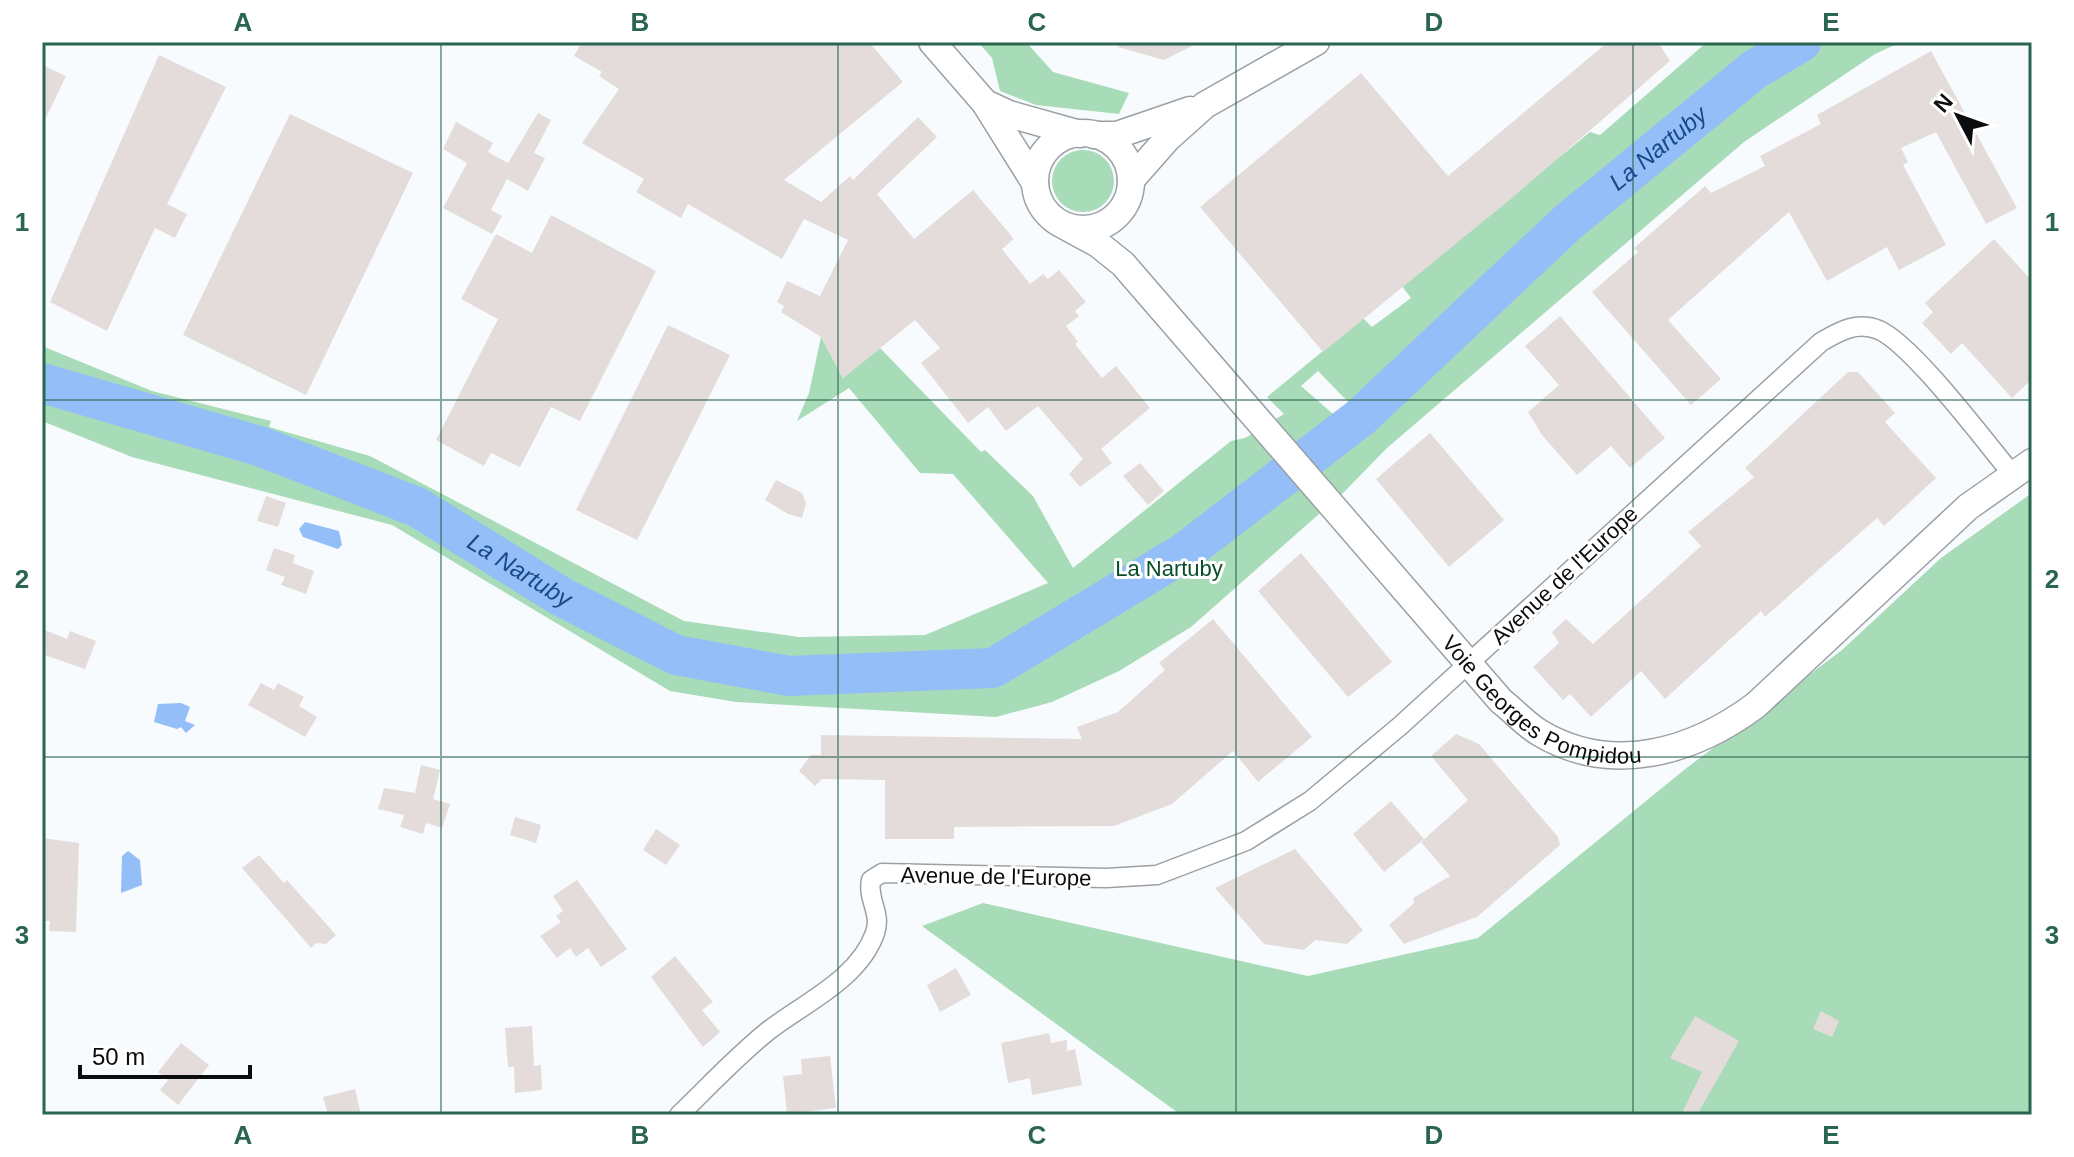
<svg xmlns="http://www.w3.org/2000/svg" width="2074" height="1157" font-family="Arial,sans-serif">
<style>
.green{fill:#a8dbb7;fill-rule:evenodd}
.water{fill:#94bef8}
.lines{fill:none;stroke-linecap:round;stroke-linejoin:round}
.river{stroke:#94bef8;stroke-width:40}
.building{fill:#e4dcda}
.street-casing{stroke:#9ba0a5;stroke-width:21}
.secondary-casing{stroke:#9ba0a5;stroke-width:29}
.street{stroke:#fff;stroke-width:18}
.secondary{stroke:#fff;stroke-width:26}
.grid{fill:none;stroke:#2a6550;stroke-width:2;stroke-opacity:0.55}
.labels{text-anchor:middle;stroke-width:6;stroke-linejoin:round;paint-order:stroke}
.park-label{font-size:22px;fill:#084d29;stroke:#fff}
.street-label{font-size:22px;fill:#0a0c0e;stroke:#fff}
.water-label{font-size:24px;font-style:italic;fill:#184988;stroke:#fff}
.neatline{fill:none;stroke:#2a6550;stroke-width:3}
.grid-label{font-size:26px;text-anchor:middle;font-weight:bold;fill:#2a6550}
</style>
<rect width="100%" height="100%" fill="#f8fbfe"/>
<g class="green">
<path d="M 978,42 L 1026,42 L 1053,72 L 1129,93 L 1119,114 L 1036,105 L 1000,91 L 992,58 Z"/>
<path d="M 1707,42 L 1901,42 L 1875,54 L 1744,142 L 1387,448 L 1344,492 L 1191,627 L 1119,671 L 1052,702 L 996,717 L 736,702 L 670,691 L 392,525 L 132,457 L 42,421 L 42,346 L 152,391 L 271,421 L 269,427 L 370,456 L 684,621 L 799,637 L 925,635 L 1048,583 L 953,474 L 920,473 L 849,388 L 797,421 L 809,393 L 821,337 L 843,378 L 880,348 L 981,452 L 985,450 L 1033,496 L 1073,568 L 1231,441 L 1245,438 L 1284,414 L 1267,397 L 1363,318 L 1372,327 L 1411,298 L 1402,286 L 1590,132 L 1600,135 ZM 1318,371 L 1355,409 L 1341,421 L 1301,386 Z"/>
<circle cx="1083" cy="181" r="31"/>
<path d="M 2032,493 L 2032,1115 L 1181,1115 L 922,926 L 983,903 L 1308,976 L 1478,938 L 1684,770 L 1842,650 L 1941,558 Z"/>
</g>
<g class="water">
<path d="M 305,522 L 339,531 L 342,545 L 338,549 L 303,537 L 299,529 Z"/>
<path d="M 181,703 L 190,707 L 185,721 L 195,725 L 186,733 L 181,727 L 177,729 L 154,722 L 158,704 Z"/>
<path d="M 128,851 L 140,860 L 142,885 L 121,893 L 122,856 Z"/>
</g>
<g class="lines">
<path class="river" id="s1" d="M 42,383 L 259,446 L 417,507 L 562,597 L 676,655 L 789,676 L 993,668 L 1185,552 L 1361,417 L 1567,223 L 1754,70 L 1801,42"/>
</g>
<g class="building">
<path d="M 582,42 L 869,42 L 903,82 L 784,180 L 821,202 L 850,176 L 853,180 L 918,117 L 937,137 L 877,194 L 914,239 L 973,190 L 1014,239 L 1002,249 L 1030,284 L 1043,274 L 1048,279 L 1059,270 L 1086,302 L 1075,311 L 1079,316 L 1066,326 L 1078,342 L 1075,344 L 1102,378 L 1116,366 L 1150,408 L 1101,449 L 1112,463 L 1080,487 L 1069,474 L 1083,459 L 1038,406 L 1006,431 L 988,407 L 968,423 L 921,363 L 940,348 L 915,320 L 843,378 L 821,337 L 781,312 L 784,306 L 777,302 L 787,281 L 820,296 L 848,240 L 804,219 L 782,259 L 688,204 L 681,218 L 636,192 L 644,179 L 582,143 L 619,89 L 599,76 L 602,72 L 574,56 Z"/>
<path d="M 1119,42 L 1200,42 L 1164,60 L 1118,47 Z"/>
<path d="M 1608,42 L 1658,42 L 1670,61 L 1512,198 L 1323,352 L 1200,207 L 1361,73 L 1448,176 Z"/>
<path d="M 1931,51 L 2017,208 L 1986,224 L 1936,132 L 1901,148 L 1908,162 L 1903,165 L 1946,245 L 1899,270 L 1887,247 L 1827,281 L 1789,212 L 1668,320 L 1721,379 L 1691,405 L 1592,292 L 1638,252 L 1634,248 L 1705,186 L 1711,193 L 1765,166 L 1760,156 L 1821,124 L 1817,115 Z"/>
<path d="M 159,55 L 226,87 L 167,204 L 187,214 L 175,238 L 155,228 L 107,331 L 50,302 Z"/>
<path d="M 42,65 L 66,76 L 42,126 Z"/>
<path d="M 538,113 L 551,120 L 534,153 L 545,158 L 528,191 L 507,179 L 491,210 L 502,216 L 492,234 L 443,208 L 467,163 L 443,149 L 456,122 L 493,143 L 488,152 L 508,163 Z"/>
<path d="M 290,114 L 413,173 L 306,395 L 183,335 Z"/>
<path d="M 551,215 L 656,271 L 580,421 L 551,407 L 520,467 L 491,453 L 484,466 L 436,440 L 498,319 L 461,299 L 496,234 L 532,253 Z"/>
<path d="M 1994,239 L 2032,281 L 2032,379 L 2012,398 L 1962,343 L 1951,354 L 1922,323 L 1933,312 L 1925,303 Z"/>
<path d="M 1560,316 L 1665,438 L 1630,468 L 1611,446 L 1577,475 L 1542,435 L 1528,412 L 1559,385 L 1525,346 Z"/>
<path d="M 668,325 L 730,355 L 637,540 L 576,510 Z"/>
<path d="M 1848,372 L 1858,372 L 1895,413 L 1885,422 L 1936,478 L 1884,526 L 1877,518 L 1765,617 L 1761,611 L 1665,699 L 1641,671 L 1591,717 L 1570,694 L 1563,700 L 1533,667 L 1559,643 L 1552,632 L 1566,619 L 1593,644 L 1701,546 L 1688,532 L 1754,477 L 1745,468 Z"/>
<path d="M 1430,433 L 1504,520 L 1449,567 L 1376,479 Z"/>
<path d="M 1140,463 L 1164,491 L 1148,505 L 1123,476 Z"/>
<path d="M 776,480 L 802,493 L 806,503 L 802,518 L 788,514 L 765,500 Z"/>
<path d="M 266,496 L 286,503 L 278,527 L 257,521 Z"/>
<path d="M 274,548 L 295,555 L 293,563 L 314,571 L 306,594 L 281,585 L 285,577 L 266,570 Z"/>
<path d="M 1301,553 L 1392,662 L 1348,697 L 1258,591 Z"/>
<path d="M 1213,619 L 1312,737 L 1258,782 L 1233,751 L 1172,804 L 1114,826 L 954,827 L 954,839 L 885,839 L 885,780 L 822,779 L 815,786 L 799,771 L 811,755 L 821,755 L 821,735 L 1082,739 L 1077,727 L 1118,712 L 1165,670 L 1159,663 Z"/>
<path d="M 42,629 L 67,639 L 70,631 L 96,641 L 85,669 L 42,654 Z"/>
<path d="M 261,683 L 274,690 L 278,683 L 304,697 L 299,706 L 317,717 L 305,737 L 248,705 Z"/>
<path d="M 1456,734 L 1479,744 L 1558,837 L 1560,845 L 1477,917 L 1404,944 L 1389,925 L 1414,903 L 1413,898 L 1450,876 L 1421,842 L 1468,800 L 1431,756 Z"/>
<path d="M 421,765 L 440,770 L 433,799 L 450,804 L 442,828 L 426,823 L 423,834 L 400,827 L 404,815 L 378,809 L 384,788 L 415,793 Z"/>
<path d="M 1391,801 L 1424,839 L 1384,872 L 1353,834 Z"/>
<path d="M 515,817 L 541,825 L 536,843 L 510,835 Z"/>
<path d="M 656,829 L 680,845 L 666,865 L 643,850 Z"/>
<path d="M 42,838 L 79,843 L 76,932 L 49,931 L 50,921 L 42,921 Z"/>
<path d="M 1295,849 L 1363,930 L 1347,944 L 1315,940 L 1304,950 L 1264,944 L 1215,888 Z"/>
<path d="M 259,855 L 284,883 L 287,880 L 336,935 L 326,944 L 316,943 L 311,948 L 242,868 Z"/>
<path d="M 577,880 L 627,949 L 601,967 L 588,948 L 576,957 L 570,948 L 557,958 L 540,936 L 561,922 L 556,916 L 563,911 L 553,896 Z"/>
<path d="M 675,956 L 713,1002 L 702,1010 L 720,1032 L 703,1047 L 651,977 Z"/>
<path d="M 956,968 L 971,995 L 940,1012 L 927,985 Z"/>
<path d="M 1821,1011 L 1839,1021 L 1832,1037 L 1813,1029 Z"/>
<path d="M 1695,1016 L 1739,1041 L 1697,1115 L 1690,1115 L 1683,1111 L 1702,1072 L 1670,1058 Z"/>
<path d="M 532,1026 L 534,1066 L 541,1065 L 542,1090 L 515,1093 L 514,1067 L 508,1067 L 505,1028 Z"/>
<path d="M 1049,1033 L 1051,1043 L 1067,1040 L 1067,1051 L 1075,1049 L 1082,1085 L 1032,1095 L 1030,1078 L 1008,1083 L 1001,1043 Z"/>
<path d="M 181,1043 L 209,1065 L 178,1105 L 160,1090 L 168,1080 L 158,1072 Z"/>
<path d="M 830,1056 L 836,1108 L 787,1114 L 783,1076 L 802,1074 L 801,1059 Z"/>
<path d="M 355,1089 L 361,1115 L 328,1115 L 323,1097 Z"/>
</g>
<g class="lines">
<g class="street-casing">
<path id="street" d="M 679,1115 C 708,1087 737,1056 768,1031 C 804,1003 859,979 875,933 C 882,913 867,900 871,880 L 882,873 L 1106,878 L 1157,875 L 1246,841 L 1310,801 L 1400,726 L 1821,342 C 1840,331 1857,321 1879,330 C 1913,345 1986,443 2013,475"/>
</g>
<g class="secondary-casing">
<g id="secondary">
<path d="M 932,42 L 985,103 L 1035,183"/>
<path d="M 985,103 L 1009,114 L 1080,134"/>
<circle cx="1083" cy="181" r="48"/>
<path d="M 1094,135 L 1117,135 L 1190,110"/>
<path d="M 1131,180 L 1168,138 L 1205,105 L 1316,42"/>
<path id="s2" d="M 1065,226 L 1098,244 L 1123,264 L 1501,701 C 1514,711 1526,725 1540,733 C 1612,776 1693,752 1756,705 L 1968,507 L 2032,462"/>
</g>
</g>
<use href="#street" class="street"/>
<use href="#secondary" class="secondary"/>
</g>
<path class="grid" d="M 441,42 L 441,1115M 838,42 L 838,1115M 1236,42 L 1236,1115M 1633,42 L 1633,1115M 42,400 L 2032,400M 42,757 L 2032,757"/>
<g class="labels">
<g class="park-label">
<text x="1169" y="576">La Nartuby</text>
</g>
<g class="street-label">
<text transform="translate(1564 575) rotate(-43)" y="8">Avenue de l'Europe</text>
<text dy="8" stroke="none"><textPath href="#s2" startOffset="684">Voie Georges Pompidou</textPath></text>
<text transform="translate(996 876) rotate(1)" y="8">Avenue de l'Europe</text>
</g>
<g class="water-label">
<text dy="8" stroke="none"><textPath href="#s1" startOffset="1860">La Nartuby</textPath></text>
<text dy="8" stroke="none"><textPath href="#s1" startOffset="516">La Nartuby</textPath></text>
</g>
</g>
<rect width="2074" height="1157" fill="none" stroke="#ffffff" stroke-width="88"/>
<g transform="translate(1958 116) rotate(311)" stroke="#ffffff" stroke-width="6" paint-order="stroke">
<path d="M0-6L14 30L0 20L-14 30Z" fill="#0a0c0e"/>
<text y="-12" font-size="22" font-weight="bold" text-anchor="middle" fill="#0a0c0e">N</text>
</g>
<path d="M80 1065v12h170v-12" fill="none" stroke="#0a0c0e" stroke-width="4"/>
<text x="92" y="1065" font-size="24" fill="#0a0c0e" stroke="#ffffff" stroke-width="6" paint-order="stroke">50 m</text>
<rect x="44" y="44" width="1986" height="1069" class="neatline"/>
<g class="grid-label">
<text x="243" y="31">A</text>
<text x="640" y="31">B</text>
<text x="1037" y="31">C</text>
<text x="1434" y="31">D</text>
<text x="1831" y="31">E</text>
<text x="22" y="231">1</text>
<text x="2052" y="231">1</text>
<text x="22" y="588">2</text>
<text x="2052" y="588">2</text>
<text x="22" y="944">3</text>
<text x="2052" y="944">3</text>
<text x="243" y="1144">A</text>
<text x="640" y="1144">B</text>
<text x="1037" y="1144">C</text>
<text x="1434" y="1144">D</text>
<text x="1831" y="1144">E</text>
</g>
</svg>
